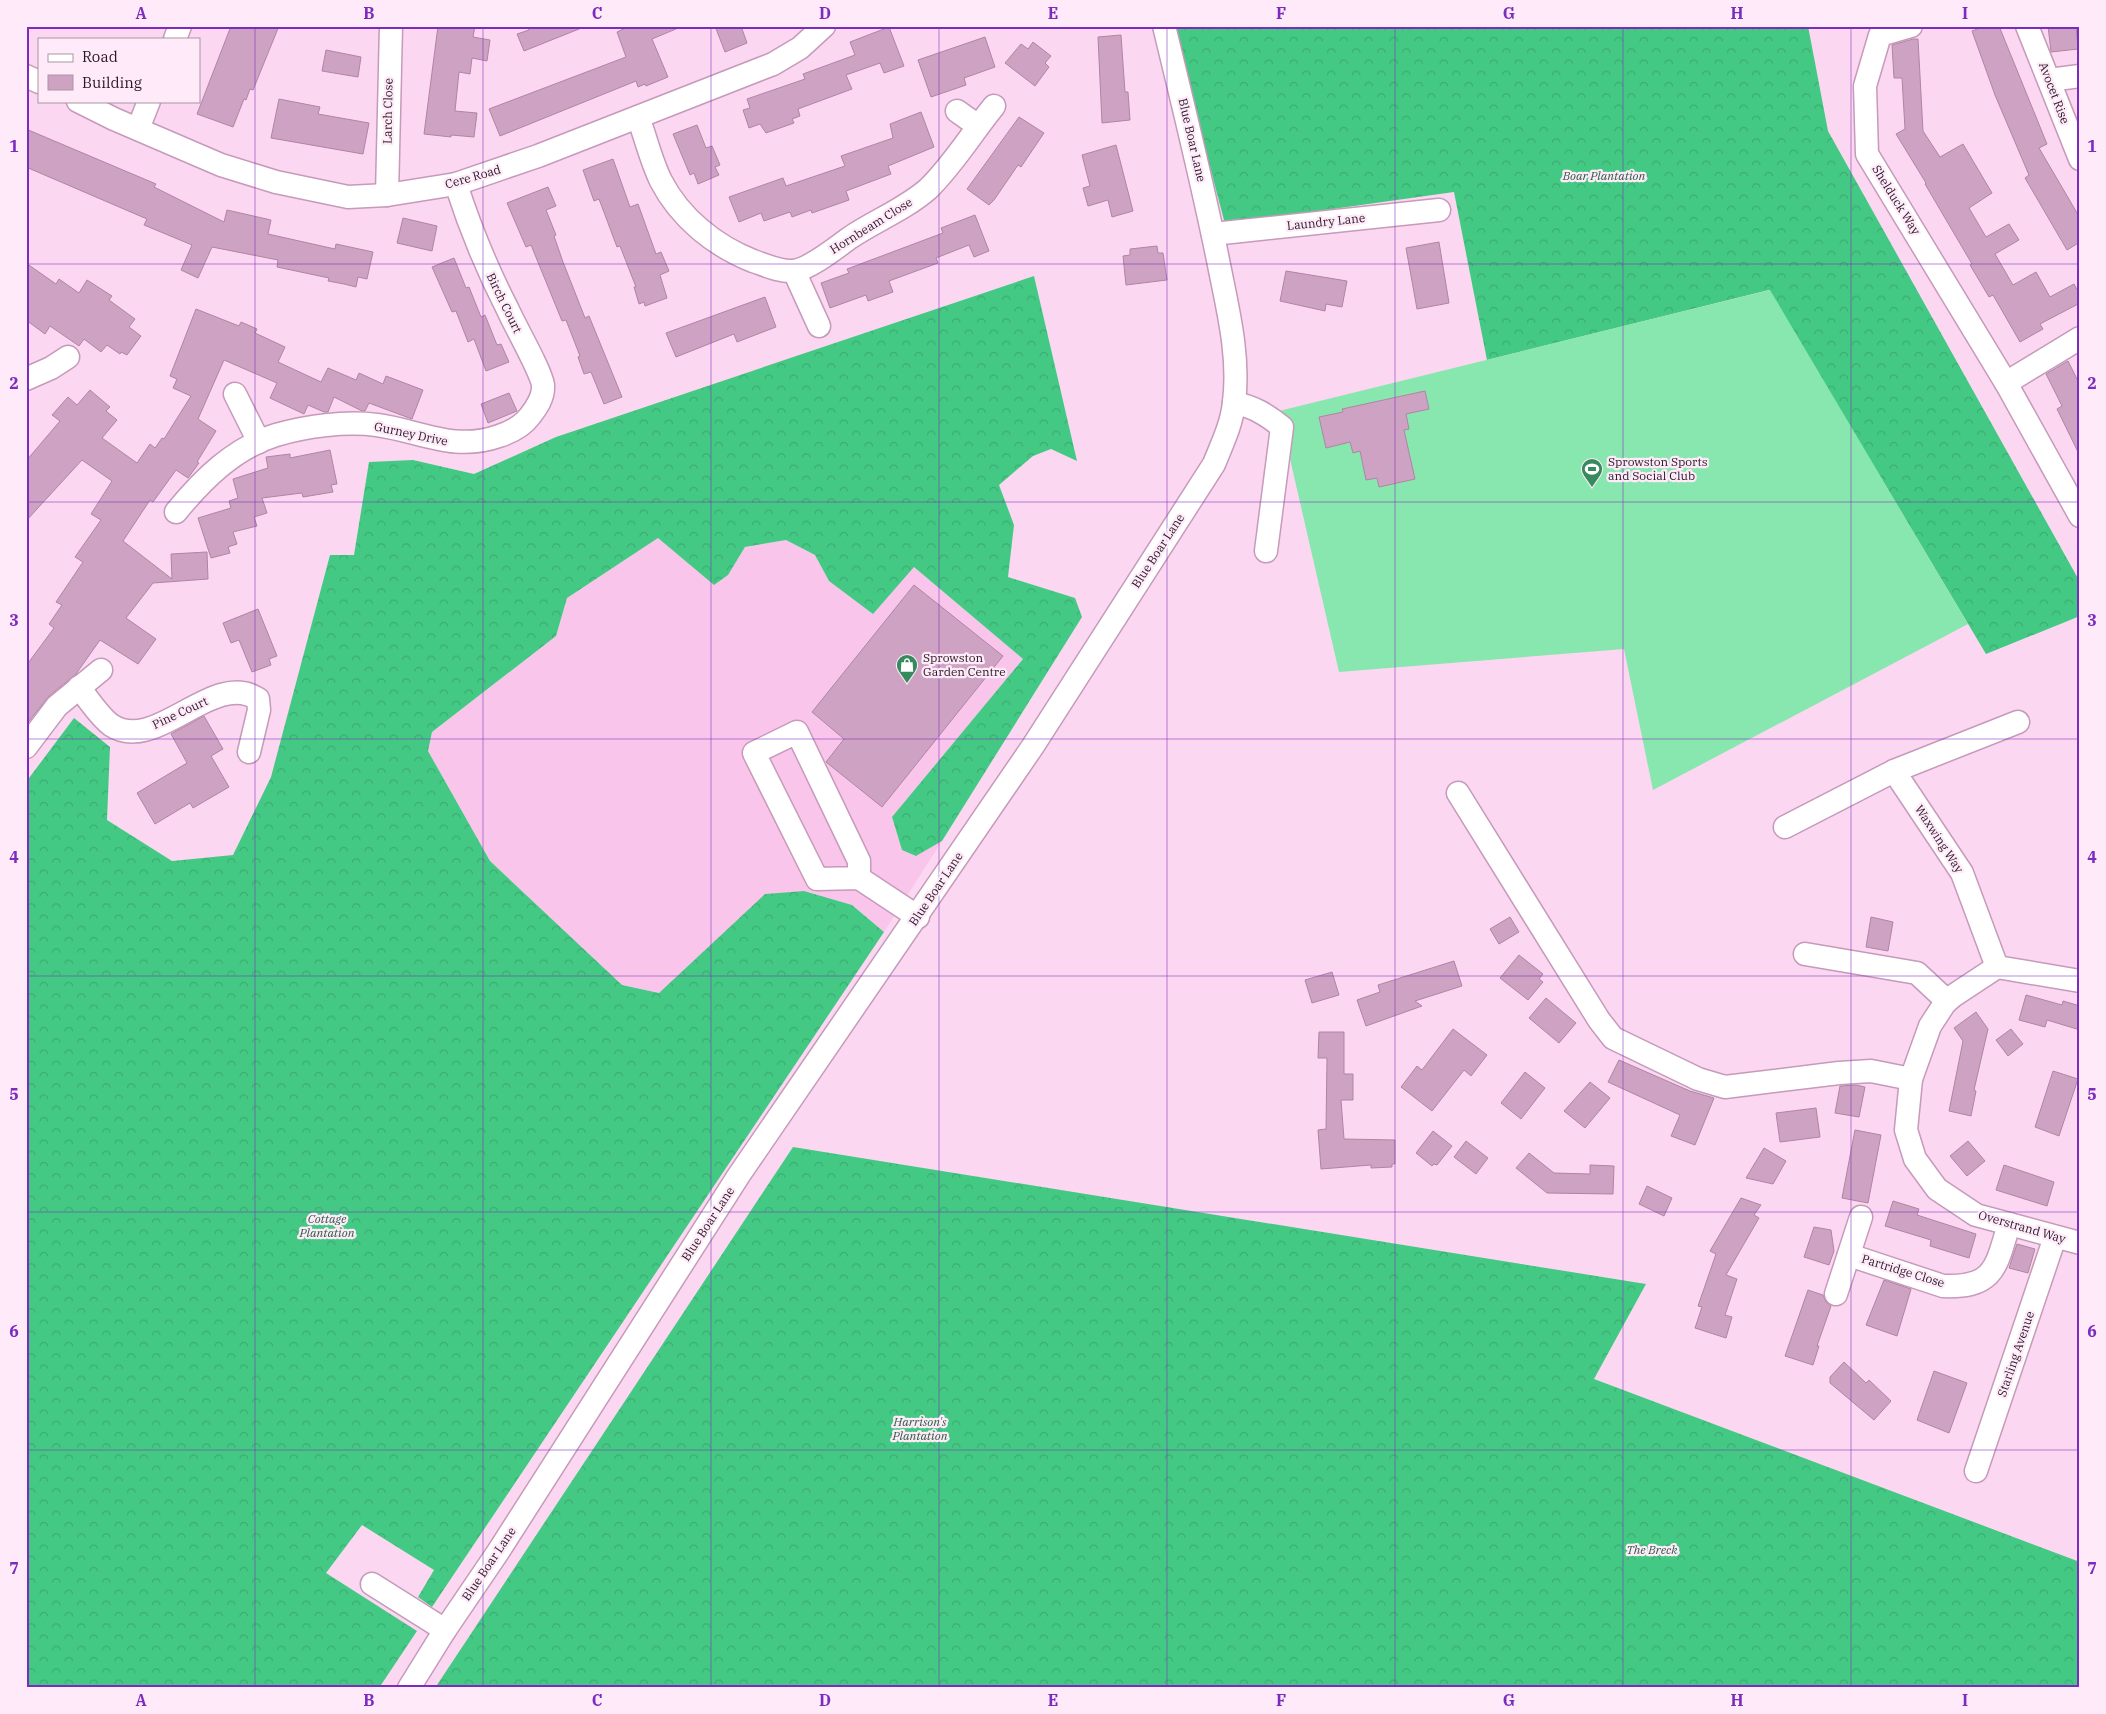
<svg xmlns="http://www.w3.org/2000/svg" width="2106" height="1714" font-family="'IBM Plex Serif',serif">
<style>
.built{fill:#fac5eb}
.forest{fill:url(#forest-crowns)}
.pitch{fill:#87e7ae}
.building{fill:#cea2c2;stroke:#b085a4}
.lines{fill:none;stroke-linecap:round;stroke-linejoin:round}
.minor-casing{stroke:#c69aba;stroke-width:25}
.minor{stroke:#fff;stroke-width:22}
.grid{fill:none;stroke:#7b2cbf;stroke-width:1;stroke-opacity:0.55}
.labels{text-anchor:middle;stroke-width:4.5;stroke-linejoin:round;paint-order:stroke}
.street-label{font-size:12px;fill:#291925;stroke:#feeaf8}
.park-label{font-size:12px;font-style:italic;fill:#2b5d40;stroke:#feeaf8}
.poi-label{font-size:12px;fill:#291925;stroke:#feeaf8;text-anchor:start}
.neatline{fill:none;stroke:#7b2cbf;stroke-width:2}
.grid-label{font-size:16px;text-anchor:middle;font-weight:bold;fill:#7b2cbf}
</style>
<defs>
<pattern id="forest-crowns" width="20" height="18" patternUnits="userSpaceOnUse" patternTransform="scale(1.25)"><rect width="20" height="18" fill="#44c984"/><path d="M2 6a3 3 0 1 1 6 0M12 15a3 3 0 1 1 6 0" fill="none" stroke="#3cac72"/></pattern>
</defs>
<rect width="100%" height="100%" fill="#fcd7f1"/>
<path class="built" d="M 658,538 L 714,585 L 728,575 L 745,547 L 786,540 L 815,555 L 829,581 L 914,567 L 1023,659 L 892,817 L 902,850 L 916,856 L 942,841 L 884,932 L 852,905 L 804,891 L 765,894 L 659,993 L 622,985 L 490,861 L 428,751 L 432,732 L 556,636 L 567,598 Z"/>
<g class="forest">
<path d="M 1173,26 L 1808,26 L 1828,131 L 2080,582 L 2080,616 L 1986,654 L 1769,290 L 1487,360 L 1454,192 L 1225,224 Z"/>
<path d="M 1034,276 L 1077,461 L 1051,449 L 1033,456 L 999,485 L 1014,525 L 1008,577 L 1075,598 L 1082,617 L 942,841 L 916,856 L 902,850 L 892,817 L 1023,659 L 914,567 L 873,614 L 829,581 L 815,555 L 786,540 L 745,547 L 728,575 L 714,585 L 658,538 L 567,598 L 556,636 L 432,732 L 428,751 L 490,861 L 622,985 L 659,993 L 765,894 L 804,891 L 852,905 L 884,932 L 432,1607 L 418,1597 L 434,1570 L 362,1525 L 326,1573 L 417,1631 L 379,1688 L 26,1688 L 26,782 L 74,718 L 110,747 L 107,820 L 172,861 L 233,855 L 271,777 L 330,555 L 354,555 L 369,462 L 413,460 L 474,474 L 556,437 Z"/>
<path d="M 793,1147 L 1646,1284 L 1594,1379 L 2080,1562 L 2080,1688 L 435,1688 Z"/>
</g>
<path class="pitch" d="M 1770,290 L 1968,624 L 1653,790 L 1624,649 L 1339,672 L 1279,411 Z"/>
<g class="building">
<path d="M 231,26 L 279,26 L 253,90 L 250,89 L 246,100 L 244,99 L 233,127 L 197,114 Z"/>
<path d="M 438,26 L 475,26 L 473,37 L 490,40 L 487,61 L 472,58 L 470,74 L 459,72 L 455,111 L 477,113 L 474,137 L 451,135 L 451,137 L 424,134 Z"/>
<path d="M 528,26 L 584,26 L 584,27 L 524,51 L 517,34 L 529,30 Z"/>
<path d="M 630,26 L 683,26 L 652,39 L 668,77 L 646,86 L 645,84 L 638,87 L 636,81 L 500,136 L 489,109 L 626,57 L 617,32 Z"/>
<path d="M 715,26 L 741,26 L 747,43 L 725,52 Z"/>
<path d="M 1985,26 L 1999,26 L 2047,144 L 2039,148 L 2080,218 L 2080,242 L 2067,250 L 2025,178 L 2029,175 L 1995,95 L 1972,31 Z"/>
<path d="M 2048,26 L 2076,26 L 2078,49 L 2051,52 Z"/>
<path d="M 889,27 L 904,66 L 884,73 L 880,63 L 846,75 L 852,89 L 798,109 L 800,116 L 792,119 L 794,123 L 766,133 L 760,124 L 749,128 L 743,110 L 750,108 L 747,99 L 805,79 L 803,74 L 855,55 L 850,42 Z"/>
<path d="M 1121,35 L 1125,92 L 1128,92 L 1130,120 L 1102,123 L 1098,37 Z"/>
<path d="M 985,37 L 995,67 L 964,78 L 966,85 L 931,97 L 918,60 Z"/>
<path d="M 1913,39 L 1918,39 L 1923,131 L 1940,157 L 1963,144 L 1992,193 L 1969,208 L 1986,237 L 2009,224 L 2019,240 L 1995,254 L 2013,285 L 2036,272 L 2050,297 L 2074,284 L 2080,295 L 2080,303 L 2040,324 L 2043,329 L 2020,342 L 1993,295 L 1989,297 L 1970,265 L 1972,264 L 1925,184 L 1926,183 L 1896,134 L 1905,129 L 1902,78 L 1894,78 L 1892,45 Z"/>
<path d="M 1033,42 L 1051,56 L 1045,63 L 1049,67 L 1035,86 L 1005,63 L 1021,44 L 1028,49 Z"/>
<path d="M 326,50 L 361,57 L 358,77 L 322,71 Z"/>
<path d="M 279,99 L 320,107 L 318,114 L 369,123 L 363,154 L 271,138 Z"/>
<path d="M 921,112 L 934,147 L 888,166 L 891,174 L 846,191 L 849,200 L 812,213 L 811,210 L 792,217 L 790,212 L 764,221 L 761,213 L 739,222 L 729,197 L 783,178 L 786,186 L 845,166 L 841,156 L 893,138 L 890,124 Z"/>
<path d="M 1019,117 L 1044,133 L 1021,167 L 1018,165 L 994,200 L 989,205 L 967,189 Z"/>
<path d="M 697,125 L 706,148 L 712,146 L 720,165 L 715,167 L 719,175 L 698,184 L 694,173 L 690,175 L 673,134 Z"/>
<path d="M 26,129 L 156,184 L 154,187 L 224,222 L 227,210 L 271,220 L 268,234 L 335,249 L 336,244 L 373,252 L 367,279 L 358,277 L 356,287 L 344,284 L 328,281 L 329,278 L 277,267 L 278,260 L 212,247 L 198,278 L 181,270 L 192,245 L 144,225 L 147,219 L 26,167 Z"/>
<path d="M 1116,145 L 1133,211 L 1112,217 L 1108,200 L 1088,206 L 1083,188 L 1090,186 L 1082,155 Z"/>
<path d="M 613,159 L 630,207 L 638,204 L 656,254 L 661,252 L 669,271 L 660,275 L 667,298 L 645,306 L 644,302 L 639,304 L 634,287 L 636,287 L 620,246 L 617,247 L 599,199 L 594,201 L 583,170 Z"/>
<path d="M 548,187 L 556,206 L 546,210 L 556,235 L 554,236 L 563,262 L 585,318 L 589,316 L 622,397 L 604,404 L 591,372 L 584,374 L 578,357 L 580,356 L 566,320 L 562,321 L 531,245 L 526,247 L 507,203 Z"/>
<path d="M 975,215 L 989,251 L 974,257 L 969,245 L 936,258 L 938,263 L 889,281 L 893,292 L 868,301 L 866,295 L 830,308 L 821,283 L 849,273 L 847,269 L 943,233 L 941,228 Z"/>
<path d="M 403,218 L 437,226 L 432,251 L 397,243 Z"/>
<path d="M 1439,242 L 1449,303 L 1417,309 L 1406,248 Z"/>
<path d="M 1157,246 L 1158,253 L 1163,253 L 1167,280 L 1126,285 L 1123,256 L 1130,255 L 1130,249 Z"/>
<path d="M 454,258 L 466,288 L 469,287 L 481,317 L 485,315 L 497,345 L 501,344 L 509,362 L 486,371 L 474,339 L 468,342 L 456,311 L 452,312 L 432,267 Z"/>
<path d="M 26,263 L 56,284 L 59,279 L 79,293 L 87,280 L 112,296 L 109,300 L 135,319 L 129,327 L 141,336 L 127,355 L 121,352 L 120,354 L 107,345 L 101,352 L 84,339 L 79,346 L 50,326 L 45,334 L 26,320 Z"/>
<path d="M 1286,271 L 1347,281 L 1342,307 L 1326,304 L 1325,311 L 1280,301 Z"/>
<path d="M 765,297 L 776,327 L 737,342 L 734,334 L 676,357 L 666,333 Z"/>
<path d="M 196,309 L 239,326 L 241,322 L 257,329 L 255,333 L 285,347 L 278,362 L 321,382 L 328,368 L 356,380 L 359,373 L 383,384 L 386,376 L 423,390 L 412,419 L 369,403 L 365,411 L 362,411 L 334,397 L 328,412 L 324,412 L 308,405 L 304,414 L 270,398 L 277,383 L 224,360 L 198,419 L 216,431 L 197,462 L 199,463 L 188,478 L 176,470 L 153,502 L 150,500 L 123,541 L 172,579 L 171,554 L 207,552 L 208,579 L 153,583 L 126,618 L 156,639 L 138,664 L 100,640 L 76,674 L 49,696 L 26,725 L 26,666 L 54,628 L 49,624 L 62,605 L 56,602 L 83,562 L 75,557 L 101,520 L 91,514 L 112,481 L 82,460 L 26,521 L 26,461 L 60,421 L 52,415 L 68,397 L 77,405 L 90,390 L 110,407 L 106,411 L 117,420 L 102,438 L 137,463 L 150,444 L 155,448 L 162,438 L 164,439 L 191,396 L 173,388 L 177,379 L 170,376 Z"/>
<path d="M 2068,361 L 2080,385 L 2080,456 L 2057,409 L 2062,406 L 2046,374 Z"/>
<path d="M 1425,391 L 1429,409 L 1406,414 L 1409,429 L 1404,430 L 1415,479 L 1379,487 L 1377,478 L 1366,480 L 1360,451 L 1353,453 L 1350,442 L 1326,448 L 1319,417 L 1343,412 L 1342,409 Z"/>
<path d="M 509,393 L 517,411 L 488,423 L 481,404 Z"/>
<path d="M 330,450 L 337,484 L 331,485 L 333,492 L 303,497 L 302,493 L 262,498 L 267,513 L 254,517 L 257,526 L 233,532 L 237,544 L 228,547 L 230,553 L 211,558 L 198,518 L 231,508 L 229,501 L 238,498 L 233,479 L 268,468 L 266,457 L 290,454 L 290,458 Z"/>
<path d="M 914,585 L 1003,656 L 882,807 L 826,762 L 844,739 L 812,712 Z"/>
<path d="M 258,609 L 277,656 L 269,659 L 271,665 L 252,672 L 239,640 L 231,643 L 223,623 Z"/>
<path d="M 204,716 L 223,749 L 211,756 L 229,787 L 193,808 L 190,803 L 155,824 L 137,793 L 187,763 L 171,734 Z"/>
<path d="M 1510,917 L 1519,932 L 1499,944 L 1490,929 Z"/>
<path d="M 1871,917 L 1893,922 L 1888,951 L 1866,947 Z"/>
<path d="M 1519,955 L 1543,974 L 1539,979 L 1543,982 L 1528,1000 L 1500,978 Z"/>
<path d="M 1454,961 L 1462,986 L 1415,1001 L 1422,1006 L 1366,1026 L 1357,1000 L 1380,992 L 1378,985 Z"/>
<path d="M 1332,972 L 1339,995 L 1312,1003 L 1305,980 Z"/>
<path d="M 2026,995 L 2062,1005 L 2063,1001 L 2080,1006 L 2080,1030 L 2047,1020 L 2045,1027 L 2019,1020 Z"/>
<path d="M 1546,998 L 1576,1023 L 1559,1043 L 1529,1018 Z"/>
<path d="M 1976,1012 L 1988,1029 L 1974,1090 L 1976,1091 L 1971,1116 L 1949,1111 L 1963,1041 L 1954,1028 Z"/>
<path d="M 1453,1029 L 1487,1055 L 1471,1076 L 1464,1070 L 1432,1111 L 1401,1087 L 1417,1066 L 1422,1070 Z"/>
<path d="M 2011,1029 L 2023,1044 L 2008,1056 L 1996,1040 Z"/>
<path d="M 1319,1032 L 1344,1032 L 1344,1074 L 1353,1074 L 1353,1100 L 1341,1100 L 1344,1139 L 1395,1140 L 1395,1164 L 1392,1164 L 1392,1167 L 1371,1168 L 1371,1165 L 1321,1169 L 1318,1130 L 1326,1129 L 1327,1058 L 1318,1058 Z"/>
<path d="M 1619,1060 L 1690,1091 L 1714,1098 L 1695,1145 L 1671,1136 L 1680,1115 L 1608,1082 Z"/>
<path d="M 2053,1071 L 2078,1079 L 2059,1136 L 2035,1127 Z"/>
<path d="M 1525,1072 L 1545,1088 L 1521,1119 L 1501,1103 Z"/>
<path d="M 1590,1082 L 1610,1098 L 1585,1128 L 1564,1111 Z"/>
<path d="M 1856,1085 L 1865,1087 L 1859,1117 L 1835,1113 L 1840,1086 Z"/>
<path d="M 1816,1108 L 1820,1137 L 1780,1142 L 1776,1113 Z"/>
<path d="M 1855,1130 L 1881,1135 L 1868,1203 L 1842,1198 Z"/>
<path d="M 1433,1131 L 1452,1146 L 1437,1165 L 1434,1164 L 1432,1166 L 1416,1153 Z"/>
<path d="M 1466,1141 L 1488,1158 L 1476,1174 L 1454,1157 Z"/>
<path d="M 1968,1141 L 1985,1161 L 1967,1176 L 1950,1156 Z"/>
<path d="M 1764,1148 L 1786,1161 L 1773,1184 L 1746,1178 Z"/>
<path d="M 1529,1153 L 1554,1173 L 1590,1174 L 1590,1165 L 1614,1166 L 1613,1194 L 1547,1193 L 1516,1168 Z"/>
<path d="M 2004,1165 L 2054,1182 L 2047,1206 L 1996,1190 Z"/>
<path d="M 1647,1186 L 1672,1198 L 1664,1216 L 1639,1204 Z"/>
<path d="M 1741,1198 L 1761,1205 L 1754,1215 L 1759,1218 L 1726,1275 L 1737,1279 L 1725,1315 L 1732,1317 L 1726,1338 L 1695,1328 L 1702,1307 L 1698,1306 L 1716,1254 L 1710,1251 Z"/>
<path d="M 1893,1201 L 1919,1209 L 1917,1215 L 1976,1234 L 1969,1258 L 1930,1246 L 1931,1240 L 1885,1226 Z"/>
<path d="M 1814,1227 L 1831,1230 L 1834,1251 L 1829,1265 L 1804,1257 Z"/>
<path d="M 2017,1244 L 2035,1249 L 2028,1273 L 2009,1268 Z"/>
<path d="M 1884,1280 L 1911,1289 L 1897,1336 L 1866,1325 Z"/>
<path d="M 1808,1290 L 1823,1295 L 1826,1302 L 1831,1306 L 1817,1346 L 1819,1346 L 1813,1365 L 1785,1356 Z"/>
<path d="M 1844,1362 L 1866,1383 L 1869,1380 L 1891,1401 L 1874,1420 L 1830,1383 L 1830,1377 Z"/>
<path d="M 1934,1371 L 1967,1383 L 1949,1433 L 1917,1420 Z"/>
</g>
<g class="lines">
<g class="minor-casing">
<g id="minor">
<path d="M 1911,26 L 1880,35 L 1865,86 L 1867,154 L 2006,383 L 2080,516"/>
<path d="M 2027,26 L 2080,159"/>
<path d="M 175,39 L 180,26"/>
<path d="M 26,76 L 39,82"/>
<path d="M 2049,80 L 2080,76"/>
<path d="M 78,101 L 114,119 L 221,165 L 276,182 L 348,197 L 387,195 L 456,184 L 538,156 L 773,64 L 800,48 L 824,26"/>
<path d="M 957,111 L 978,126"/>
<path d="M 638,117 C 646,138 651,161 661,181 C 680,218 715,246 753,261 C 765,265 780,272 793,271 C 808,270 836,248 848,239 C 874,221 904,210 928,189 C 953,165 972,133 994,106"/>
<path d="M 138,129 L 149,101"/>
<path d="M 387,195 L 391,26"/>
<path d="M 1213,234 L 1439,210"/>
<path d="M 794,271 L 819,326"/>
<path d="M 26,379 L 51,368 L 68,357"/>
<path d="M 2006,383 L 2080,338"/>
<path d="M 235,394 L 259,442"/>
<path d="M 1234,403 C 1253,406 1267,415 1282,427 L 1266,551"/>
<path d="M 176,512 C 203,479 234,448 276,435 C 307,426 345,421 377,425 C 421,431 454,452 499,436 C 511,432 522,427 530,416 C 537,407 544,397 543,385 C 541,371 515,326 508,310 C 487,269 470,228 456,184"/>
<path d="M 79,687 C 88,699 99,716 111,725 C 156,755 213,669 258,699 L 259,710 L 249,752"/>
<path d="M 26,747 L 57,706 L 101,670"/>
<path d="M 1458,793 L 1599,1020 L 1613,1038 L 1698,1079 L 1725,1087 L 1839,1073 L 1871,1071 L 1911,1079"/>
<path d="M 1785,827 L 1894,771"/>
<path d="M 859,878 L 859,861 L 797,732 L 754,753 L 817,879 L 859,878 L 918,917"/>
<path d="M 1805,954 L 1917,973 L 1947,1001"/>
<path d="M 1997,967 L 1962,873 L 1894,771 L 2018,722"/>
<path d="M 2080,981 L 1997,967 L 1953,996 L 1945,1003 L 1930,1026 L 1911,1079 L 1906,1130 L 1915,1159 L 1937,1189 L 1976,1215 L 2080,1243"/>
<path d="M 1849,1255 L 1943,1286 C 1995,1288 1996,1267 2009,1224"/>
<path d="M 1836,1294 L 1861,1217"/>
<path d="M 1976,1471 L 2055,1237"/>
<path d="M 372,1584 L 445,1630"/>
<path d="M 409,1688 L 445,1630 L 498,1552 L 739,1175 L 1033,746 L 1214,464 C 1222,444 1232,424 1234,402 C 1240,355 1227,306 1218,260 C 1202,181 1183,104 1164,26"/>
</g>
</g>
<use href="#minor" class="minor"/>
</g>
<path class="grid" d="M 255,26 L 255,1688M 483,26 L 483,1688M 711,26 L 711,1688M 939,26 L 939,1688M 1167,26 L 1167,1688M 1395,26 L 1395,1688M 1623,26 L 1623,1688M 1851,26 L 1851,1688M 26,264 L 2080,264M 26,502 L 2080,502M 26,739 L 2080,739M 26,976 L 2080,976M 26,1212 L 2080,1212M 26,1450 L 2080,1450"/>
<defs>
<g id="stadium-pin" transform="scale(1.125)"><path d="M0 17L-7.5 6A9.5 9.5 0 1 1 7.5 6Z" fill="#368a5d" stroke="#feeaf8"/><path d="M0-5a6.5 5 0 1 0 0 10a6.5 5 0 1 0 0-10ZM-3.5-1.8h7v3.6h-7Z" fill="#fff"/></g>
<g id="shop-pin" transform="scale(1.125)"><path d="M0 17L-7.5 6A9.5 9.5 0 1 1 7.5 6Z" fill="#368a5d" stroke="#feeaf8"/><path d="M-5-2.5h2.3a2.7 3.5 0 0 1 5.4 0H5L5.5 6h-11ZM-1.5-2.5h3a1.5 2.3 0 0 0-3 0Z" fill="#fff"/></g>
</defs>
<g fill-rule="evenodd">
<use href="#stadium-pin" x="1592" y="469"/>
<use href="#shop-pin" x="907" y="665"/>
</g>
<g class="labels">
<g class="street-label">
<text transform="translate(2054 93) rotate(69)" y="4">Avocet Rise</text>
<text transform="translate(388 111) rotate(-89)" y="4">Larch Close</text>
<text transform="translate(1192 140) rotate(77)" y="4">Blue Boar Lane</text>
<text transform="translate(473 177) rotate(-16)" y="4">Cere Road</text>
<text transform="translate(1896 200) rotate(58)" y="4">Shelduck Way</text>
<text transform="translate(1326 222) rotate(-6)" y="4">Laundry Lane</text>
<text transform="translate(871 226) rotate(-32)" y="4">Hornbeam Close</text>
<text transform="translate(504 303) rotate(64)" y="4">Birch Court</text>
<text transform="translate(411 434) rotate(12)" y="4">Gurney Drive</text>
<text transform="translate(1158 551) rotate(-57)" y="4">Blue Boar Lane</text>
<text transform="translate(180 713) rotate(-25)" y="4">Pine Court</text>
<text transform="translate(1939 839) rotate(57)" y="4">Waxwing Way</text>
<text transform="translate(936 889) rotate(-56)" y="4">Blue Boar Lane</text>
<text transform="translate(708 1224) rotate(-57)" y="4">Blue Boar Lane</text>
<text transform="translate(2022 1227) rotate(16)" y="4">Overstrand Way</text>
<text transform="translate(1903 1271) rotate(17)" y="4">Partridge Close</text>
<text transform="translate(2016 1354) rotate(-71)" y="4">Starling Avenue</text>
<text transform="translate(489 1564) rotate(-56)" y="4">Blue Boar Lane</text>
</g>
<g class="park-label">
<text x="1604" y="180">Boar Plantation</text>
<text x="327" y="1223">Cottage<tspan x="327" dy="14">Plantation</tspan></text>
<text x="920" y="1426">Harrison's<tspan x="920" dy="14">Plantation</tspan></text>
<text x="1652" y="1554">The Breck</text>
</g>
<g class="poi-label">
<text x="1608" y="466">Sprowston Sports<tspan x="1608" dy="14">and Social Club</tspan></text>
<text x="923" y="662">Sprowston<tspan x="923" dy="14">Garden Centre</tspan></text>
</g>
</g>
<rect width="2106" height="1714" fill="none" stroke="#feeaf8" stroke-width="55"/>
<rect x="38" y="38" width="162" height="65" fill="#feeaf8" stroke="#a996a4"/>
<rect x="48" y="54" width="25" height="8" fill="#ffffff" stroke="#a996a4"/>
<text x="82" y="62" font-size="15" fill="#291925">Road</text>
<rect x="48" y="75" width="25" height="15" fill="#cea2c2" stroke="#a996a4"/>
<text x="82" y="88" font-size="15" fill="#291925">Building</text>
<rect x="28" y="28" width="2050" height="1658" class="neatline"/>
<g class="grid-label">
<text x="141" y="19">A</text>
<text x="369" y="19">B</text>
<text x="597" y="19">C</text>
<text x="825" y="19">D</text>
<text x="1053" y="19">E</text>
<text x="1281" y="19">F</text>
<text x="1509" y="19">G</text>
<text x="1737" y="19">H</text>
<text x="1965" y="19">I</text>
<text x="14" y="152">1</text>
<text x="2092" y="152">1</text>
<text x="14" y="389">2</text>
<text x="2092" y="389">2</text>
<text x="14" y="626">3</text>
<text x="2092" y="626">3</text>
<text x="14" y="863">4</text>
<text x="2092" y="863">4</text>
<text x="14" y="1100">5</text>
<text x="2092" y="1100">5</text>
<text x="14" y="1337">6</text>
<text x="2092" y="1337">6</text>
<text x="14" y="1574">7</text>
<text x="2092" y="1574">7</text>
<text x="141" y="1706">A</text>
<text x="369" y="1706">B</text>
<text x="597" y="1706">C</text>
<text x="825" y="1706">D</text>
<text x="1053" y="1706">E</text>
<text x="1281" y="1706">F</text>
<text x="1509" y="1706">G</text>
<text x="1737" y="1706">H</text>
<text x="1965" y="1706">I</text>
</g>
</svg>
